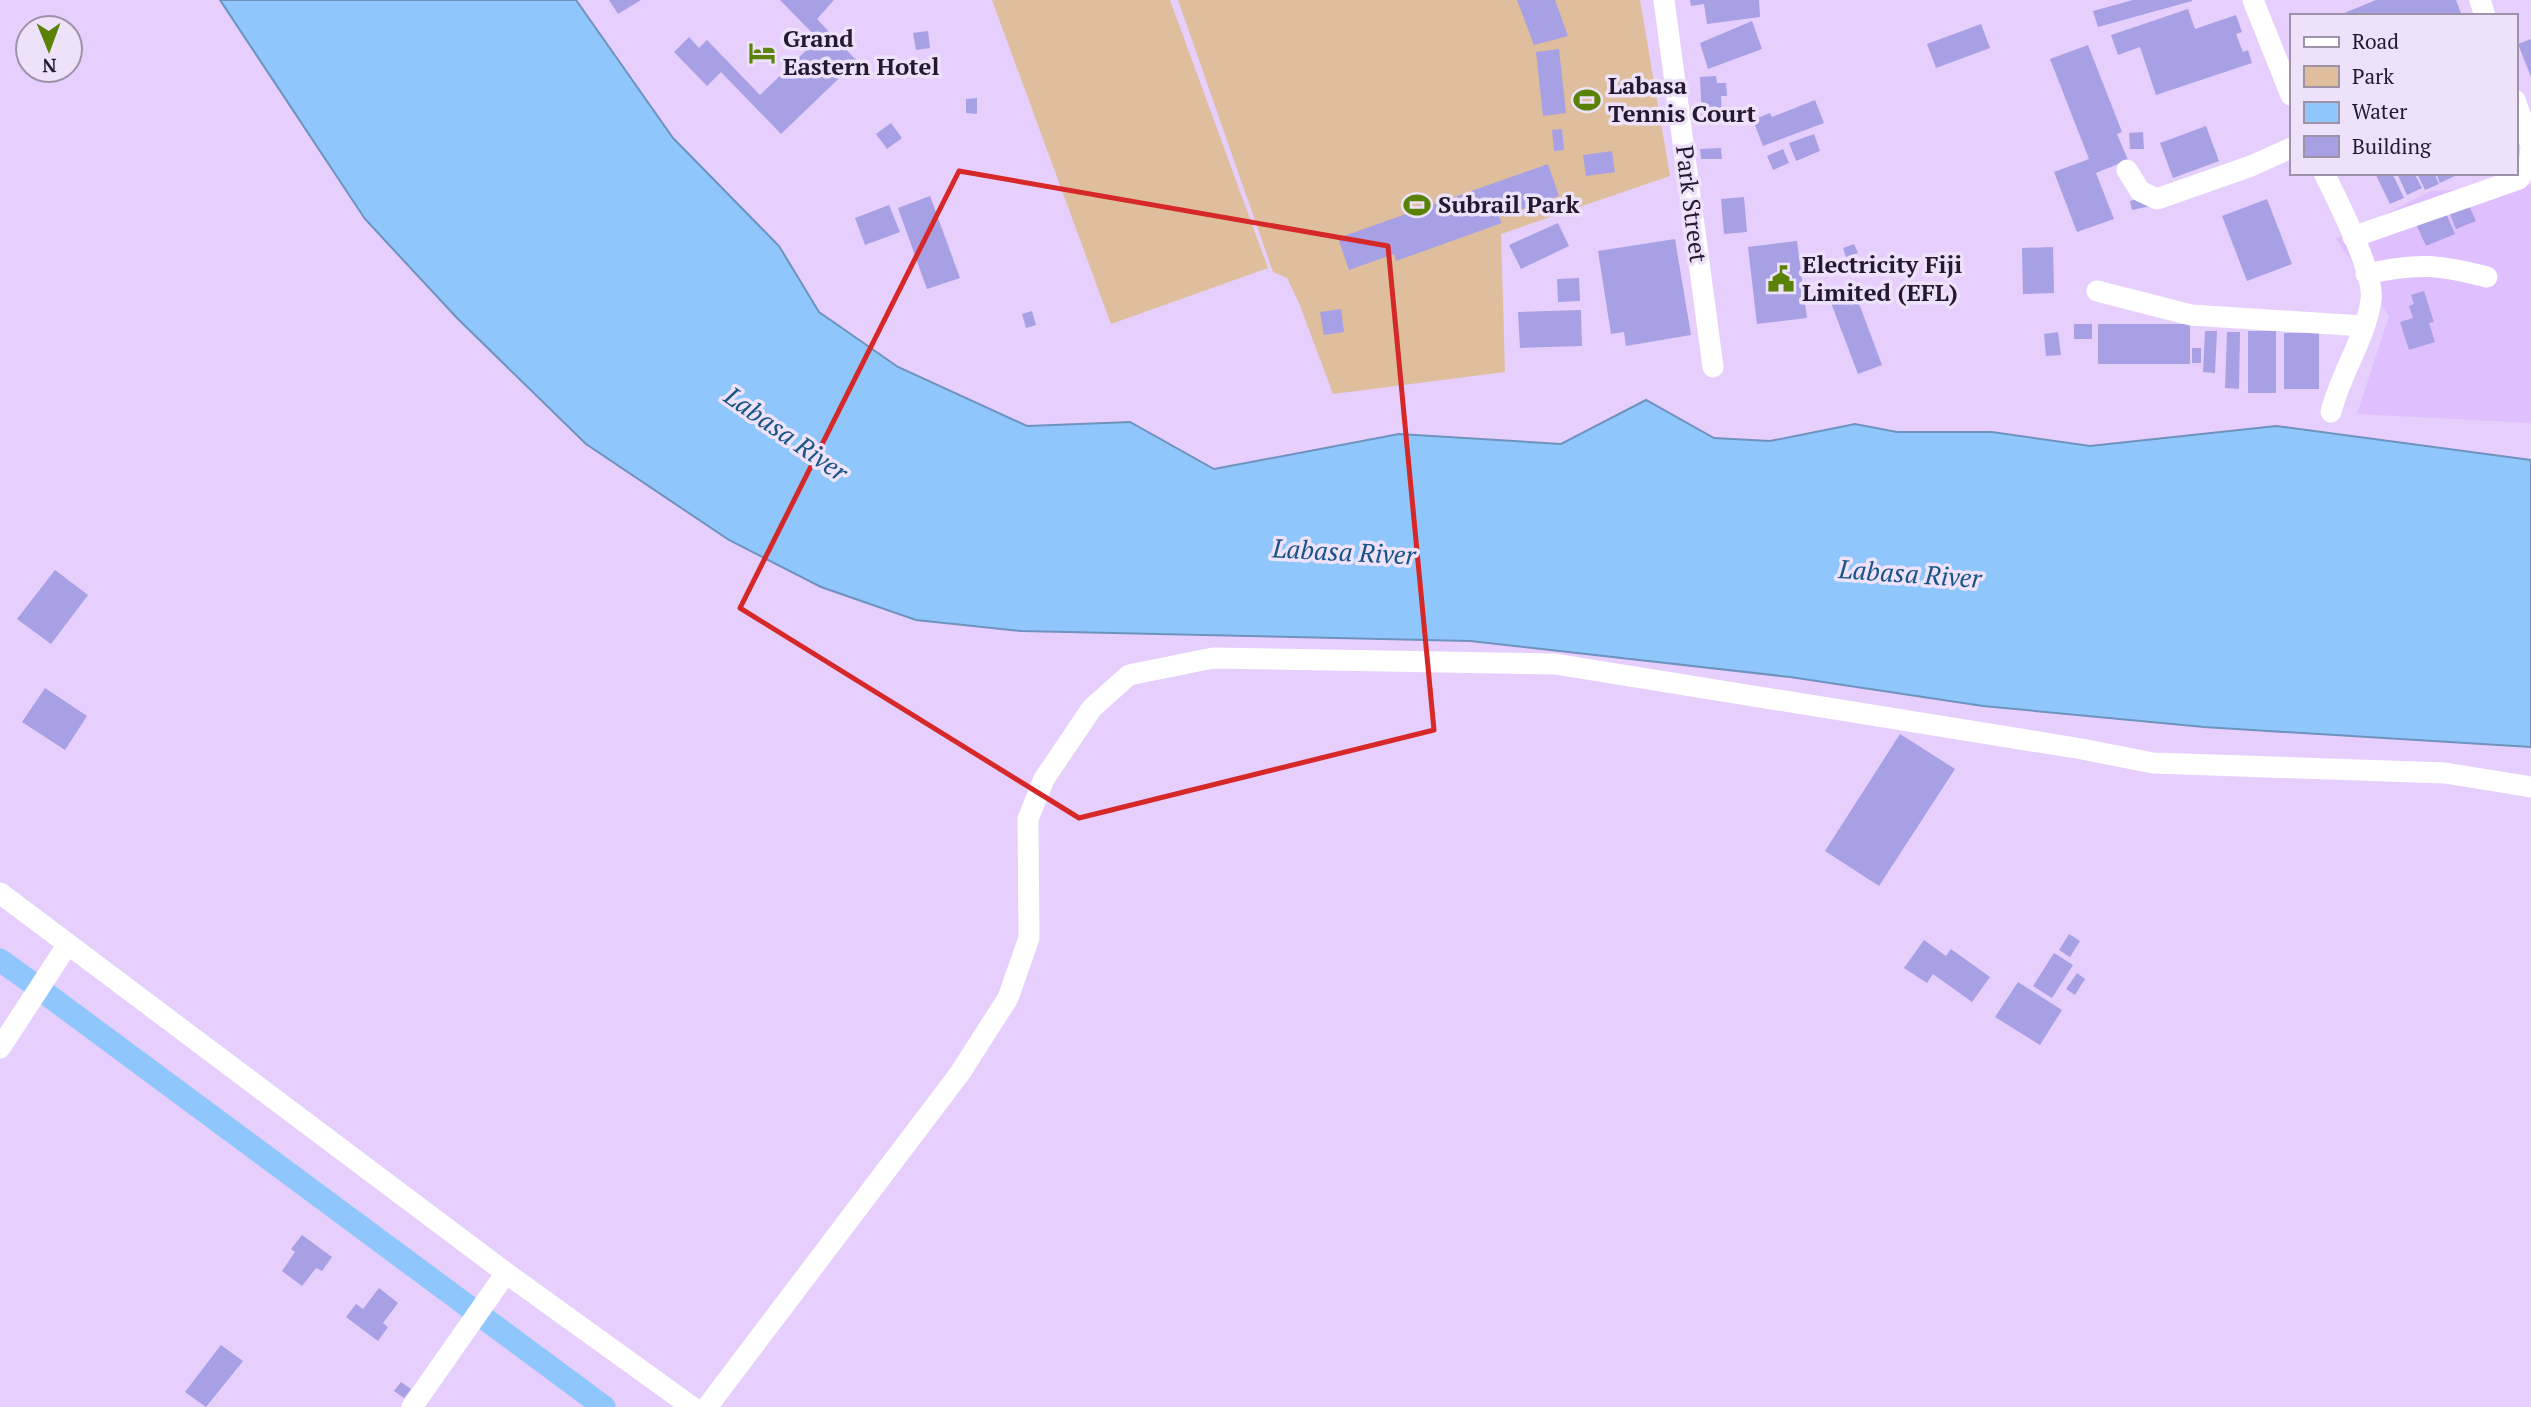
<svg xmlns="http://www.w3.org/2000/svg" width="2531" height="1407" font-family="'PT Serif',serif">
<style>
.built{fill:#e0bffe}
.green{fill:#debe9c}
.water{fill:#8fc6fc;stroke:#6f92be;stroke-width:2}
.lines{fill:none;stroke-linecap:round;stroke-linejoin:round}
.canal{stroke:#8fc6fc;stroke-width:23}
.building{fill:#a7a0e4}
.minor{stroke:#fff;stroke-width:21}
.marked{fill:none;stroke:#d62828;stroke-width:5;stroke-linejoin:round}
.labels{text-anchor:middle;stroke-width:7;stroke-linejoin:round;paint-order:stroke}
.poi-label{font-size:24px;font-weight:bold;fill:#24192e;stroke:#ede2f9;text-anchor:start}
.street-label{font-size:24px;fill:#24192e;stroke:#ede2f9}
.water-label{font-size:26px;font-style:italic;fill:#1a5486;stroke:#ede2f9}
</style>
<rect width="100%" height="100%" fill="#e6cffc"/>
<path class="built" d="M 2531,185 L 2531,423 L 2357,414 L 2389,316 L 2336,239 L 2431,191 Z"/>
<g class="green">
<path d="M 992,0 L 1170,0 L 1268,268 L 1111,324 Z"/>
<path d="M 1178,0 L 1640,0 L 1670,176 L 1501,234 L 1505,372 L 1333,394 L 1299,303 L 1287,278 L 1273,272 Z"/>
</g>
<path class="water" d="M 220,0 L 576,0 L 673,138 L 779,246 L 819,312 L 898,367 L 1027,426 L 1130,422 L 1214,469 L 1399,434 L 1561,444 L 1646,400 L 1714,438 L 1770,441 L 1855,424 L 1897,432 L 1992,432 L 2090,446 L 2276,426 L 2531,460 L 2531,747 L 2204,727 L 1983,706 L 1790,677 L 1470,641 L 1021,631 L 916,620 L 821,587 L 729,540 L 586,444 L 457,318 L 365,219 Z"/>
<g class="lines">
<g class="canal">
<path d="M 0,960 L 32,983"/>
<path d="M 45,993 L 604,1407"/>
</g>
</g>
<g class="building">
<path d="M 609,0 L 641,0 L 618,14 Z"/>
<path d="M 780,0 L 834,0 L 817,19 L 857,61 L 781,134 L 721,72 L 707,86 L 674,52 L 689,37 L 699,48 L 707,40 L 760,95 L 818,39 Z"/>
<path d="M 1517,0 L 1555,0 L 1568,36 L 1534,45 Z"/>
<path d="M 1690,0 L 1759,0 L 1760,17 L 1707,24 L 1704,4 L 1691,6 Z"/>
<path d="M 2133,0 L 2192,0 L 2192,1 L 2098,27 L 2093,11 Z"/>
<path d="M 2376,0 L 2456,0 L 2462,16 L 2337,16 Z"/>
<path d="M 2188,9 L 2195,29 L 2236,15 L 2242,32 L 2236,34 L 2243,52 L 2248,50 L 2252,63 L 2156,95 L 2140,47 L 2118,55 L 2111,35 Z"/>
<path d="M 1752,21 L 1762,49 L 1708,69 L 1700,43 Z"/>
<path d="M 1981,24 L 1990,48 L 1936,68 L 1927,44 Z"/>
<path d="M 928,31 L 930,48 L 916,50 L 913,33 Z"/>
<path d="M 2531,39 L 2531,77 L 2518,44 Z"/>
<path d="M 2088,45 L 2122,132 L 2117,134 L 2128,160 L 2096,173 L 2114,219 L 2077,232 L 2054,172 L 2089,159 L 2050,59 Z"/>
<path d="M 1559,49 L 1566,113 L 1543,116 L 1536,52 Z"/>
<path d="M 1716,76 L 1717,83 L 1726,83 L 1727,96 L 1721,96 L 1722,118 L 1702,119 L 1700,77 Z"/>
<path d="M 977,98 L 977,114 L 966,113 L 966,99 Z"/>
<path d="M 1815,100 L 1824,123 L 1763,146 L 1753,120 L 1770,113 L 1772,117 Z"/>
<path d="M 891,123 L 902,138 L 887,149 L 876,134 Z"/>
<path d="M 2206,126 L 2219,161 L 2173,178 L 2160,143 Z"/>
<path d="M 1562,129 L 1564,150 L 1554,151 L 1552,130 Z"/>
<path d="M 2143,132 L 2144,149 L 2130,149 L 2129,133 Z"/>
<path d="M 1814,134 L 1820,151 L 1796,161 L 1789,143 Z"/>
<path d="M 1721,148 L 1722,159 L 1701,159 L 1700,149 Z"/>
<path d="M 1783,149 L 1789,163 L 1773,170 L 1767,156 Z"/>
<path d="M 1612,151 L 1615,172 L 1586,176 L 1583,155 Z"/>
<path d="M 1548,164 L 1559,196 L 1499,217 L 1502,223 L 1396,261 L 1394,254 L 1349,270 L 1338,238 Z"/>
<path d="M 2375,173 L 2392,173 L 2404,198 L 2390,204 Z"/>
<path d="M 2397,173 L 2414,173 L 2422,188 L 2407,195 Z"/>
<path d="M 2417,173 L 2434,173 L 2439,184 L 2425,190 Z"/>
<path d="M 2436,173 L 2454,173 L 2455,176 L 2440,183 Z"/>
<path d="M 930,196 L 960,278 L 927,289 L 898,208 Z"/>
<path d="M 2149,196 L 2151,206 L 2132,210 L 2130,201 Z"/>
<path d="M 1744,197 L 1747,232 L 1724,234 L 1721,199 Z"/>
<path d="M 2267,199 L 2292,264 L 2247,281 L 2222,216 Z"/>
<path d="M 2467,201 L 2476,221 L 2456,229 L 2448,209 Z"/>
<path d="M 889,205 L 900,232 L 865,245 L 855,218 Z"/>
<path d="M 2445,211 L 2455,234 L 2426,246 L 2416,224 Z"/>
<path d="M 1558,223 L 1569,246 L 1521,269 L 1509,245 Z"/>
<path d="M 1675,239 L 1691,335 L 1626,346 L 1624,332 L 1611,334 L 1598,251 Z"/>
<path d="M 1797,241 L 1807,318 L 1757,324 L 1748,247 Z"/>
<path d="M 1854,244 L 1858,253 L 1846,257 L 1843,248 Z"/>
<path d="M 2053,247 L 2054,293 L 2023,294 L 2022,248 Z"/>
<path d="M 1579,278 L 1580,301 L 1558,302 L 1557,279 Z"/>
<path d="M 2424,291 L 2434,322 L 2429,323 L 2435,342 L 2409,350 L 2400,322 L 2413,318 L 2409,306 L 2414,304 L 2411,295 Z"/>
<path d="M 1855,293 L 1882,365 L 1858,374 L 1831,303 Z"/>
<path d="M 1341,309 L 1344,332 L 1324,335 L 1320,312 Z"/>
<path d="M 1581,310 L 1582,346 L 1520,348 L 1518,312 Z"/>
<path d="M 1032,311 L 1036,325 L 1026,328 L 1022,314 Z"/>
<rect x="2074" y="324" width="18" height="15"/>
<rect x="2098" y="324" width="92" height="40"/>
<path d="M 2205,331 L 2217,331 L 2215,373 L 2203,372 Z"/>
<rect x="2248" y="331" width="28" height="62"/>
<path d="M 2058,332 L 2061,355 L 2046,356 L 2044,334 Z"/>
<path d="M 2227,332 L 2240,332 L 2239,389 L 2225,388 Z"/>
<rect x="2284" y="333" width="35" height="56"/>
<rect x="2192" y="348" width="9" height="15"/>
<path d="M 55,570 L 88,595 L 51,644 L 17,619 Z"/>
<path d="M 45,688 L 87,716 L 65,750 L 22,722 Z"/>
<path d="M 1900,734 L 1955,769 L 1879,886 L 1825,851 Z"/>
<path d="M 2069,934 L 2080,941 L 2070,957 L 2059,950 Z"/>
<path d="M 1924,940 L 1946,956 L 1951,949 L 1990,977 L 1972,1002 L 1933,974 L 1927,983 L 1904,968 Z"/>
<path d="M 2054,953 L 2073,965 L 2052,998 L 2033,986 Z"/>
<path d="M 2077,973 L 2085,979 L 2075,995 L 2066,989 Z"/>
<path d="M 2018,982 L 2062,1010 L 2040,1045 L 1995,1017 Z"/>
<path d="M 302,1235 L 332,1257 L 322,1271 L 316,1268 L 302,1286 L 282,1271 L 295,1252 L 291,1249 Z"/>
<path d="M 379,1288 L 398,1303 L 383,1323 L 388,1327 L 378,1341 L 346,1317 L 356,1304 L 363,1309 Z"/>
<path d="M 221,1345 L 243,1361 L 206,1407 L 185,1392 Z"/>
<path d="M 401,1382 L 411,1389 L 404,1398 L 394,1391 Z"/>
</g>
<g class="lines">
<g class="minor">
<path d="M 1664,0 L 1713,367"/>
<path d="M 2253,0 L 2291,95"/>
<path d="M 2480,0 L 2485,16"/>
<path d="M 2515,100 L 2531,145"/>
<path d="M 2127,170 L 2140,191 L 2157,199 L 2251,166 L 2291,148"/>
<path d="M 2324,173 C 2337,200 2375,273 2371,300 C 2366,337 2340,375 2331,412"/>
<path d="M 2353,237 L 2519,179 L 2529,163 L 2531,148"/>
<path d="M 2366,274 C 2417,263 2437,264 2487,277"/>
<path d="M 2097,291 L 2191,315 L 2363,326"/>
<path d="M 0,893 L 506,1273 L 692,1407"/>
<path d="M 0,1048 L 68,944"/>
<path d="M 412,1407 L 506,1273"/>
<path d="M 707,1407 L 960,1073 L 1008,998 L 1029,938 L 1028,819 L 1044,779 L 1092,708 L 1129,675 L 1213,658 L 1555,664 L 2082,749 L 2153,763 L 2445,773 L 2531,787"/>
</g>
</g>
<path class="marked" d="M 959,171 L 1388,246 L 1434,730 L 1079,818 L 740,608 Z"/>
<defs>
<g id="hotel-bare" transform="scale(2.1)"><path d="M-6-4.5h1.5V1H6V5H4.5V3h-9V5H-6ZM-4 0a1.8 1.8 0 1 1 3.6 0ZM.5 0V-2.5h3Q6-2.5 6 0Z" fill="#598206" stroke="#ede2f9" stroke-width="2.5" paint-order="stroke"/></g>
<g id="stadium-bare" transform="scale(2.1)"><path d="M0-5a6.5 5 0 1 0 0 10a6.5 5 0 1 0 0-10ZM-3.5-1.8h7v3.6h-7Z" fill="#598206" stroke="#ede2f9" stroke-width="2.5" paint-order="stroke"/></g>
<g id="civic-bare" transform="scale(2.1)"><path d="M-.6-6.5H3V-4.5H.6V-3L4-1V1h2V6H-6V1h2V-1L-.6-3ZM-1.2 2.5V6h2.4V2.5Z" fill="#598206" stroke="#ede2f9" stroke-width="2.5" paint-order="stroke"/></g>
</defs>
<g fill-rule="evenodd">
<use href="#hotel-bare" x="762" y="53"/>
<use href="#stadium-bare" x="1587" y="100"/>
<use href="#stadium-bare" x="1417" y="205"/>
<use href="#civic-bare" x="1781" y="279"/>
</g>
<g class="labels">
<g class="poi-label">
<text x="783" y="47">Grand<tspan x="783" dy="28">Eastern Hotel</tspan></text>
<text x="1608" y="94">Labasa<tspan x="1608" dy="28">Tennis Court</tspan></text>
<text x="1438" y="213">Subrail Park</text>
<text x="1802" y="273">Electricity Fiji<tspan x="1802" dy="28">Limited (EFL)</tspan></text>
</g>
<g class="street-label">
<text transform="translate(1691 204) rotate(83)" y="8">Park Street</text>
</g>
<g class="water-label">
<text transform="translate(786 434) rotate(35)" y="9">Labasa River</text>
<text transform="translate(1344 552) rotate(3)" y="9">Labasa River</text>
<text transform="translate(1910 574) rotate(4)" y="9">Labasa River</text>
</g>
</g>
<rect x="2290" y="14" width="228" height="161" fill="#ede2f9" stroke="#9d92a8" stroke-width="2"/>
<rect x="2304" y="37" width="35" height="10" fill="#ffffff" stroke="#9d92a8" stroke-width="2"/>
<text x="2352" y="49" font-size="21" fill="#24192e">Road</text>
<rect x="2304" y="66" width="35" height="21" fill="#debe9c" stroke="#9d92a8" stroke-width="2"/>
<text x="2352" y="84" font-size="21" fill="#24192e">Park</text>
<rect x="2304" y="102" width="35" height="21" fill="#8fc6fc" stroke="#9d92a8" stroke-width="2"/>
<text x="2352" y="119" font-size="21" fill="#24192e">Water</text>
<rect x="2304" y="136" width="35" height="21" fill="#a7a0e4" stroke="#9d92a8" stroke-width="2"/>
<text x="2352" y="154" font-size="21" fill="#24192e">Building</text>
<g transform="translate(49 49) rotate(179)"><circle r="33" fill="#ede2f9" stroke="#9d92a8" stroke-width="2"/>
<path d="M0-5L12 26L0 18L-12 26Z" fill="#598206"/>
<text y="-10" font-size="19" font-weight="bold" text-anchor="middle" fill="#24192e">N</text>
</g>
</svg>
